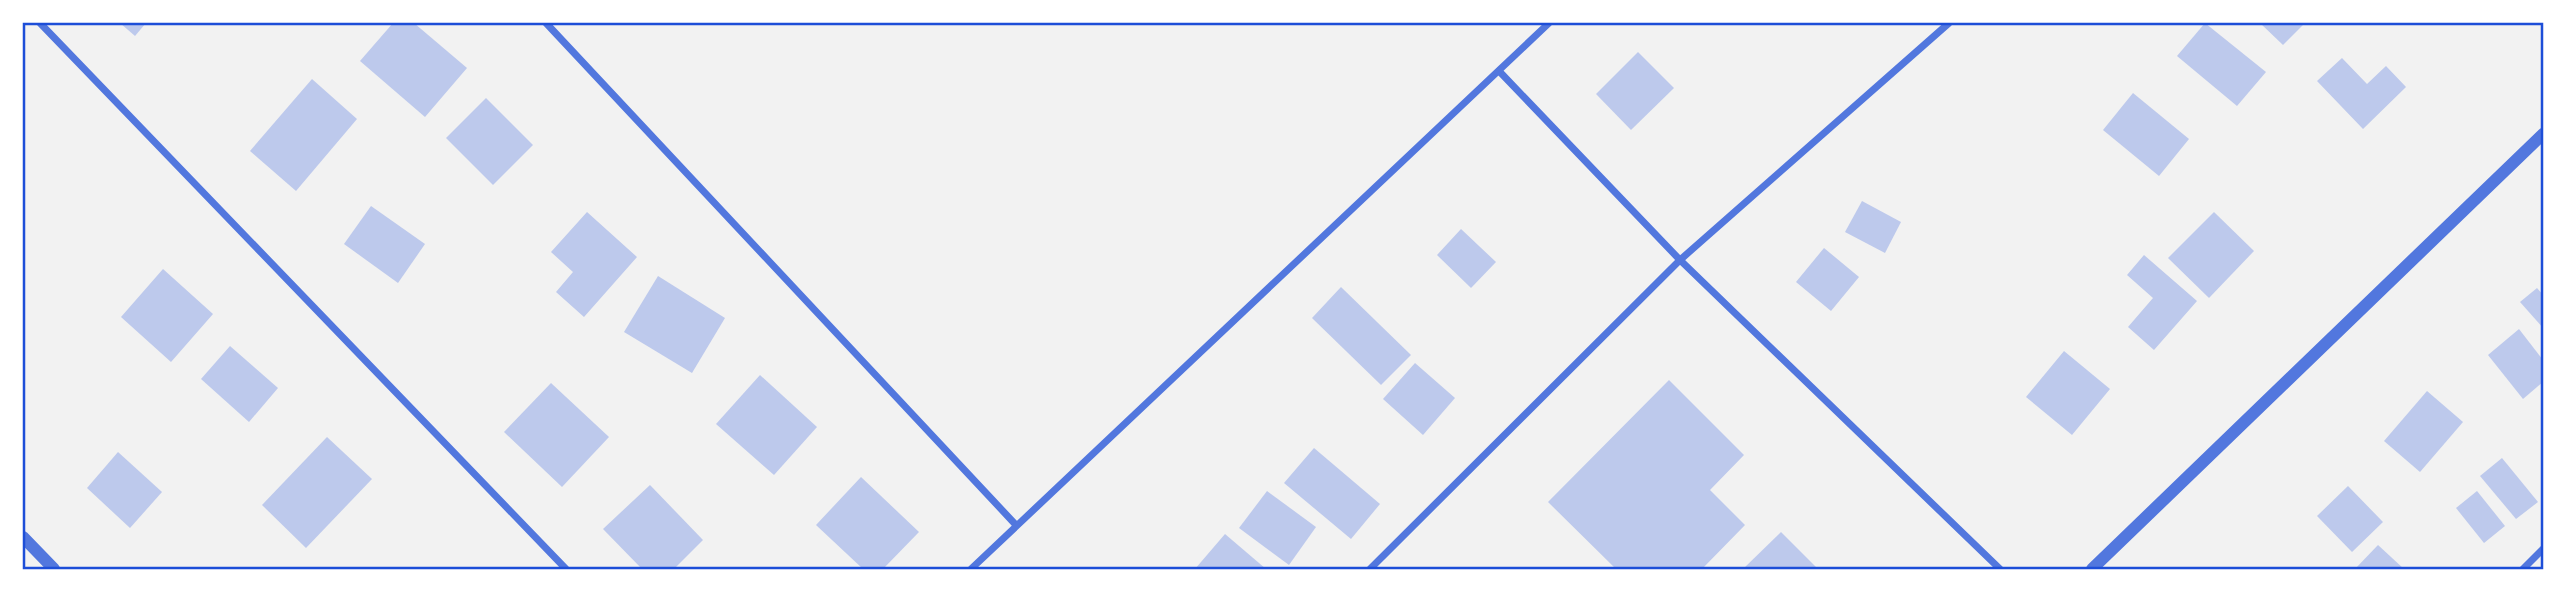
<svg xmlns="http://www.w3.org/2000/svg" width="2566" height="592" font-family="'Archivo Narrow',sans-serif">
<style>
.building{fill:#bdc9ec}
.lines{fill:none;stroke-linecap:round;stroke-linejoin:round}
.minor{stroke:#5277de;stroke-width:7}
.tertiary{stroke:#5277de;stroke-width:12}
.neatline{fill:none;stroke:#1d4ed8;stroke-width:2.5}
</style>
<rect width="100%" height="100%" fill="#f2f2f2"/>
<g class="building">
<path d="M 120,23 L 146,23 L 135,36 Z"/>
<path d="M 393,23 L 414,23 L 467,68 L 425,117 L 360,61 Z"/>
<path d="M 2205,23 L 2266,72 L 2237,106 L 2177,56 Z"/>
<path d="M 2260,23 L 2305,23 L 2283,45 Z"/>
<path d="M 1638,52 L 1674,88 L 1631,130 L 1596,94 Z"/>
<path d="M 2342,58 L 2367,84 L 2386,66 L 2406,87 L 2363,129 L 2317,81 Z"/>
<path d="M 312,79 L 357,119 L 296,191 L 250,151 Z"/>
<path d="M 2133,93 L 2189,139 L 2159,176 L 2103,130 Z"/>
<path d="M 486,98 L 533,145 L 493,185 L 446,138 Z"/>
<path d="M 1862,201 L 1901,222 L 1885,253 L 1845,232 Z"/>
<path d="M 371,206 L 425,244 L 398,283 L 344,244 Z"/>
<path d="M 587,212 L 637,257 L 584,317 L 556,292 L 573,272 L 551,252 Z"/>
<path d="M 2214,212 L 2254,251 L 2209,298 L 2168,258 Z"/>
<path d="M 1461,229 L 1496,262 L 1471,288 L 1437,255 Z"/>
<path d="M 1824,248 L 1859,277 L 1831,311 L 1796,282 Z"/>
<path d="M 2144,255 L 2197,301 L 2154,350 L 2128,327 L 2153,298 L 2127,275 Z"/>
<path d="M 163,269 L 213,314 L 171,362 L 121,317 Z"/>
<path d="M 658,276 L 725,318 L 692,373 L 624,332 Z"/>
<path d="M 1341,287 L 1411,355 L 1381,385 L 1312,318 Z"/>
<path d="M 2537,288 L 2543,295 L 2543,328 L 2520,302 Z"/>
<path d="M 2519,329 L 2543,360 L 2543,382 L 2523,399 L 2488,355 Z"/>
<path d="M 230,346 L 278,388 L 249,422 L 201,379 Z"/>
<path d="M 2064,351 L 2110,389 L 2072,435 L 2026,397 Z"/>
<path d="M 1415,363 L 1455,398 L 1423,435 L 1383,399 Z"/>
<path d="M 760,375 L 817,427 L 774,475 L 716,424 Z"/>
<path d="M 1669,380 L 1744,455 L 1710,490 L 1745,525 L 1702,569 L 1616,569 L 1548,502 Z"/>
<path d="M 551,383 L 609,437 L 562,487 L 504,432 Z"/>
<path d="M 2427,391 L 2463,422 L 2420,472 L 2384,441 Z"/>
<path d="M 327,437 L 372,479 L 306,548 L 262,505 Z"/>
<path d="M 1314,448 L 1380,504 L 1351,539 L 1284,483 Z"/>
<path d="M 118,452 L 162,492 L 130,528 L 87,488 Z"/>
<path d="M 2502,458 L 2538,502 L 2516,519 L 2480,476 Z"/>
<path d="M 861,477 L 919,532 L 883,569 L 863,569 L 816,525 Z"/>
<path d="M 650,485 L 703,540 L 674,569 L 642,569 L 603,529 Z"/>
<path d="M 2348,486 L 2383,522 L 2352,552 L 2317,516 Z"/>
<path d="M 1267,491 L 1316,527 L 1289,565 L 1239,528 Z"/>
<path d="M 2477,491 L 2505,526 L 2484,543 L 2456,508 Z"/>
<path d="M 1781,532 L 1818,569 L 1743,569 Z"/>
<path d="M 1225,534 L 1266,569 L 1195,569 Z"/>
<path d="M 2378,545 L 2404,569 L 2355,569 Z"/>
</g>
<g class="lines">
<g class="minor">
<path d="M 40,23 L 566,569"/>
<path d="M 546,23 L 1016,525"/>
<path d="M 1499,71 L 1680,260 L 2000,569"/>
<path d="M 971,569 L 1549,23"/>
<path d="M 1370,569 L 1680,260 L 1949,23"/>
<path d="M 2523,569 L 2543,549"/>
</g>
<g class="tertiary">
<path d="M 23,537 L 54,569"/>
<path d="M 2092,569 L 2543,134"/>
</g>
</g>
<rect width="2566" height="592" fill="none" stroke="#ffffff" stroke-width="49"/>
<rect x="24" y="24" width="2518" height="544" class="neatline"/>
</svg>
